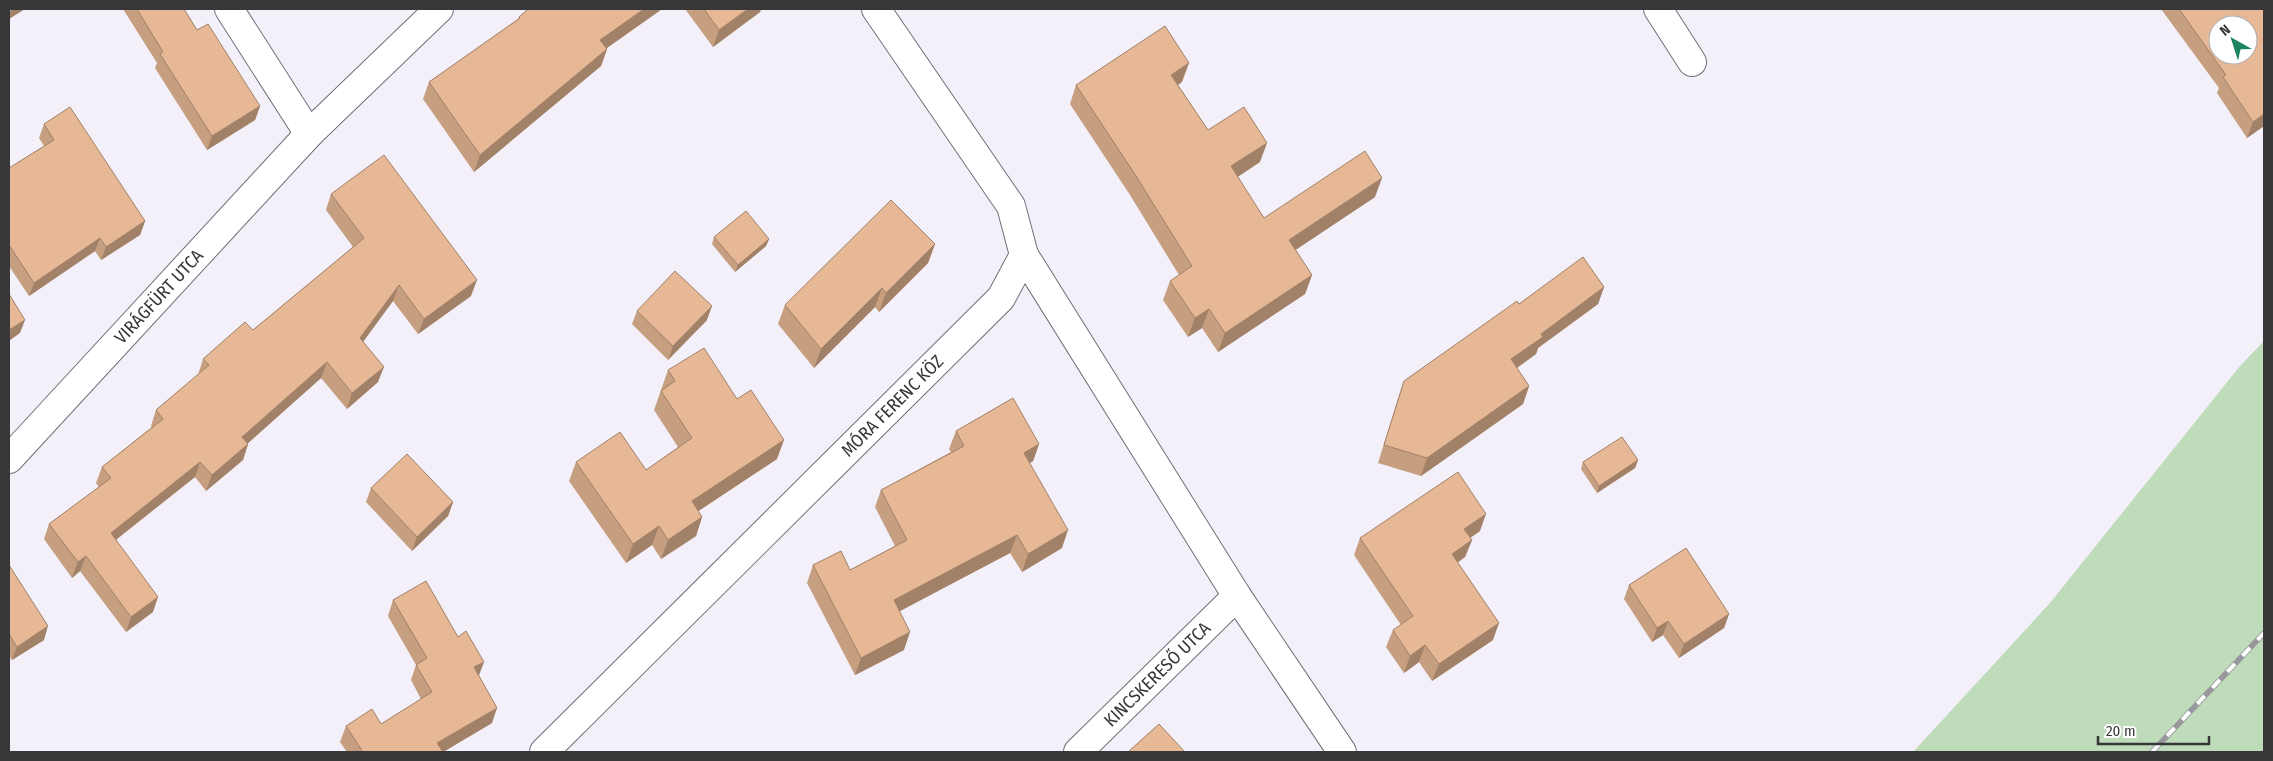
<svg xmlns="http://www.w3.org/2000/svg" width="2273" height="761" font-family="'Fira Sans Condensed',sans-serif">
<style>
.green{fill:#bedbba}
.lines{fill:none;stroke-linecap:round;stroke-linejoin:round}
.minor-casing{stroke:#716f76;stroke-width:30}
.minor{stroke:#fff;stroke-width:28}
.rail-casing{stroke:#99979d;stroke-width:5.5}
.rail{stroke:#fff;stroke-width:4;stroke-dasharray:11;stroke-linecap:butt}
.wall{fill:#c69e80}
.shaded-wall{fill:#a18168}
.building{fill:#e6b895;stroke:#a18168;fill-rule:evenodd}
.labels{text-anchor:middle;stroke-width:4.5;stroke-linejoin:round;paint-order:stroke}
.street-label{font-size:18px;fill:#373639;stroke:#fff}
</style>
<rect width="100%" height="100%" fill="#f3f0f9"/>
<path class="green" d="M 2264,341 L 2264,752 L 1913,752 L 2050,603 L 2240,366 Z"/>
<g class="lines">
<g class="minor-casing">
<g id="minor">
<path d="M 229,9 L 309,134"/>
<path d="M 1658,9 L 1692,62"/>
<path d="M 1024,255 L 1237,596 L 1342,752"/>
<path id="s1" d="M 9,459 L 309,134 L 439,9"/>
<path id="s2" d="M 544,752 L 1001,298 L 1024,255 L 1011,206 L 876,9"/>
<path id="s3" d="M 1078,752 L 1237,596"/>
</g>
</g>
<use href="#minor" class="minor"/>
<g class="rail-casing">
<path id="rail" d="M 2152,752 L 2264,633"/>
</g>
<use href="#rail" class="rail"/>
</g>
<g class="wall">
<path d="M 123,9 L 184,9 L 197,30 L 260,106 L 255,120 L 207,150 L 155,68 L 157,63 Z"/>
<path d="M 528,9 L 662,9 L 607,48 L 607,49 L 601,66 L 474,172 L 423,99 L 429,82 L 518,19 L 519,17 Z"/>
<path d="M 685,9 L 761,9 L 760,12 L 713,47 Z"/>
<path d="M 2161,9 L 2264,9 L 2264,126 L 2247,138 L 2217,93 L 2219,88 Z"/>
<path d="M 1182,82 L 1178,85 L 1208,130 L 1260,162 L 1237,177 L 1264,218 L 1375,197 L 1295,250 L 1312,275 L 1305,294 L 1218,352 L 1202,328 L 1188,337 L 1163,300 L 1170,281 L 1179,275 L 1130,195 L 1070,104 L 1076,85 Z"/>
<path d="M 44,124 L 145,221 L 140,235 L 101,260 L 95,251 L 29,296 L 9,266 L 9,168 L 44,146 L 39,138 Z"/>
<path d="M 331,194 L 471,296 L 418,334 L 393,301 L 363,341 L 378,382 L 347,409 L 321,378 L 248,443 L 248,444 L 243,460 L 206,491 L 195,477 L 116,540 L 153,612 L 126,632 L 80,571 L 72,578 L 44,539 L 49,524 L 99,487 L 96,483 L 102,467 L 152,427 L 151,426 L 156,410 L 198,375 L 203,359 L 253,330 L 353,247 L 326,210 Z"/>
<path d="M 714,237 L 769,239 L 766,246 L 735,272 L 712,244 Z"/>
<path d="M 935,244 L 928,263 L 879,312 L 875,307 L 814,368 L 778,324 L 785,305 Z"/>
<path d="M 1604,287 L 1598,304 L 1538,348 L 1536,354 L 1517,368 L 1529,386 L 1523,404 L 1421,476 L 1378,463 L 1398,399 L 1404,381 L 1519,304 Z"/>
<path d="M 637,311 L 707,320 L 668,360 L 632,324 Z"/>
<path d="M 668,370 L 737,399 L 777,459 L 698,511 L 702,517 L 696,536 L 661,559 L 652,545 L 626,563 L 569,481 L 576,462 L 646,470 L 678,447 L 654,410 Z"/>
<path d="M 956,431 L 1039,444 L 1033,461 L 1030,463 L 1062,548 L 1022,572 L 1010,553 L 899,611 L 904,650 L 855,675 L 807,583 L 813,565 L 850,570 L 895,546 L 875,507 L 881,490 L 951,452 L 949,449 Z"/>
<path d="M 1638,460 L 1635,468 L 1597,493 L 1581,469 L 1583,462 Z"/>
<path d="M 371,488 L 453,502 L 448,516 L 412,551 L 366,502 Z"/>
<path d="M 1480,531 L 1470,538 L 1472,540 L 1465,557 L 1458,562 L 1493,640 L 1432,681 L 1419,662 L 1404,673 L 1386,647 L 1393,630 L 1401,625 L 1354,555 L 1360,538 Z"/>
<path d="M 9,566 L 44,640 L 12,660 L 9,656 Z"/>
<path d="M 1629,585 L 1729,614 L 1724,628 L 1679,658 L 1663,635 L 1652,642 L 1624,599 Z"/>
<path d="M 393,600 L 479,676 L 492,723 L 443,752 L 347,752 L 340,742 L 346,726 L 381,724 L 421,699 L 411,680 L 416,665 L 388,616 Z"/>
</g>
<g class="shaded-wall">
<path d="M 11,9 L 25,9 L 9,19 L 9,15 Z"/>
<path d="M 644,9 L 662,9 L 594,57 L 600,40 Z"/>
<path d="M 748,9 L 761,9 L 760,12 L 713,47 L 719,30 Z"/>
<path d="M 607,49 L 601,66 L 474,172 L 480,155 Z"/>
<path d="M 1189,63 L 1182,82 L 1164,94 L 1171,75 Z"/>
<path d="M 260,106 L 255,120 L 207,150 L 212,136 Z"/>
<path d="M 2264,114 L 2264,126 L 2247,138 L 2253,122 Z"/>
<path d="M 1267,143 L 1260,162 L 1224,186 L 1231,166 Z"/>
<path d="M 1382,178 L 1375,197 L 1282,259 L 1289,240 Z"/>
<path d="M 145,221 L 140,235 L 101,260 L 106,247 Z"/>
<path d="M 100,238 L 95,251 L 29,296 L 34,283 Z"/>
<path d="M 769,239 L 766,246 L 735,272 L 738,265 Z"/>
<path d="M 935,244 L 928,263 L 879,312 L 886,293 Z"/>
<path d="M 1312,275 L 1305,294 L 1218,352 L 1225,333 Z"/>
<path d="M 477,280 L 471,296 L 418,334 L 424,319 Z"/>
<path d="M 399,285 L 393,301 L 355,353 L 360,338 Z"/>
<path d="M 1604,287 L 1598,304 L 1538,348 L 1536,354 L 1504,377 L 1511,359 L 1541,334 Z"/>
<path d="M 882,288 L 875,307 L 814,368 L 821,349 Z"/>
<path d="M 712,306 L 707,320 L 668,360 L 673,346 Z"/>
<path d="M 1209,309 L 1202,328 L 1188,337 L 1195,318 Z"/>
<path d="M 25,320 L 20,333 L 9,341 L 9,330 Z"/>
<path d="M 327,362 L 321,378 L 237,453 L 242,437 Z"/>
<path d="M 384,367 L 378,382 L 347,409 L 352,393 Z"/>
<path d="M 1529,386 L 1523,404 L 1421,476 L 1427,458 Z"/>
<path d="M 784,440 L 777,459 L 685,520 L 692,501 Z"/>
<path d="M 248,444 L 243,460 L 206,491 L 212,475 Z"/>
<path d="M 1039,444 L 1033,461 L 1017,471 L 1024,453 Z"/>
<path d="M 1638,460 L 1635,468 L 1597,493 L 1599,486 Z"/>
<path d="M 200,462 L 195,477 L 105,548 L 111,533 Z"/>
<path d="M 453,502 L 448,516 L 412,551 L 417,537 Z"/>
<path d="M 1486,514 L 1480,531 L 1458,546 L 1464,529 Z"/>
<path d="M 702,517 L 696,536 L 661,559 L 668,540 Z"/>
<path d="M 659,526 L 652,545 L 626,563 L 633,544 Z"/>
<path d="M 1068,530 L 1062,548 L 1022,572 L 1028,554 Z"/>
<path d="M 1017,535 L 1010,553 L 887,618 L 894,600 Z"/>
<path d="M 1472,540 L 1465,557 L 1446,571 L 1452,554 Z"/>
<path d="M 86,556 L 80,571 L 72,578 L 78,562 Z"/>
<path d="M 158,597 L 153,612 L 126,632 L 131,617 Z"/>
<path d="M 1729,614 L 1724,628 L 1679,658 L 1684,644 Z"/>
<path d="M 1668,621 L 1663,635 L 1652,642 L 1657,628 Z"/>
<path d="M 1499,623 L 1493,640 L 1432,681 L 1439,664 Z"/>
<path d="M 48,626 L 44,640 L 12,660 L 17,647 Z"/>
<path d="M 910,632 L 904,650 L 855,675 L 861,658 Z"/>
<path d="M 1425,645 L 1419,662 L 1404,673 L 1410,656 Z"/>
<path d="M 484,662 L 478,678 L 474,667 Z"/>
<path d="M 497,708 L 492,723 L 443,752 L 437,743 Z"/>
</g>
<g class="building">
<path d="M 137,9 L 184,9 L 197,30 L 208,24 L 260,106 L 212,136 L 160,54 L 163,52 Z"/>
<path d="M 528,9 L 644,9 L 600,40 L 607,49 L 480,155 L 429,82 L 520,18 L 519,17 Z"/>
<path d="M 704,9 L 748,9 L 719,30 Z"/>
<path d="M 2179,9 L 2264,9 L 2264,114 L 2253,122 L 2223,77 L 2226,75 ZM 2218,25 L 2248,25 L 2248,55 L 2218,55 Z"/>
<path d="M 1165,26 L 1189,63 L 1171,75 L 1208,130 L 1244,107 L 1267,143 L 1231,166 L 1264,218 L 1365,151 L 1382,178 L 1289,240 L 1312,275 L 1225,333 L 1209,309 L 1195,318 L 1170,281 L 1192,266 L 1136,176 L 1076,85 Z"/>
<path d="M 70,107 L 145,221 L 106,247 L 100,238 L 34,283 L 9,245 L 9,168 L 54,140 L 44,124 Z"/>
<path d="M 384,155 L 477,280 L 424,319 L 399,285 L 360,338 L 384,367 L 352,393 L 327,362 L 242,437 L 248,444 L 212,475 L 200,462 L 111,533 L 158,597 L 131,617 L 86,556 L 78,562 L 49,524 L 111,478 L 102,467 L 163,419 L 156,410 L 209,365 L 203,359 L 245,322 L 253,330 L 364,238 L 331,194 Z"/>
<path d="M 891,200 L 935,244 L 886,293 L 882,288 L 821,349 L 785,305 Z"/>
<path d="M 746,211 L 769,239 L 738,265 L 714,237 Z"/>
<path d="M 1583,257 L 1604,287 L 1541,334 L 1543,337 L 1511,359 L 1529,386 L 1427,458 L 1384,445 L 1404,381 L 1517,301 L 1519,304 Z"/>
<path d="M 675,271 L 712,306 L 673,346 L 637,311 Z"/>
<path d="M 9,294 L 25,320 L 9,330 Z"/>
<path d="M 704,348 L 737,399 L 751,390 L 784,440 L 692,501 L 702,517 L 668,540 L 659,526 L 633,544 L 576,462 L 620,432 L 646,470 L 692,438 L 661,391 L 675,381 L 668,370 Z"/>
<path d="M 1013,398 L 1039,444 L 1024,453 L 1068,530 L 1028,554 L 1017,535 L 894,600 L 910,632 L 861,658 L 813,565 L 841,551 L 850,570 L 907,540 L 881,490 L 964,446 L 956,431 Z"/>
<path d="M 1622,437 L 1638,460 L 1599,486 L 1583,462 Z"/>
<path d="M 407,454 L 453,502 L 417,537 L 371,488 Z"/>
<path d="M 1458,472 L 1486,514 L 1464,529 L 1472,540 L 1452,554 L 1499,623 L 1439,664 L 1425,645 L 1410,656 L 1393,630 L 1413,616 L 1360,538 Z"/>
<path d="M 1686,548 L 1729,614 L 1684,644 L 1668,621 L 1657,628 L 1629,585 Z"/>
<path d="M 9,565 L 48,626 L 17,647 L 9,634 Z"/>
<path d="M 426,581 L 458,637 L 466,631 L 484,662 L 474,667 L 497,708 L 437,743 L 443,752 L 363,752 L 346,726 L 372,709 L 381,724 L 432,692 L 416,665 L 427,658 L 393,600 Z"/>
<path d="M 1159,724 L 1185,752 L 1128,752 Z"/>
</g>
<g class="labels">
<g class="street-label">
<text dy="6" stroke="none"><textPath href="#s1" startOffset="221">VIRÁGFÜRT UTCA</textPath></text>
<text dy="6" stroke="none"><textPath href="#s2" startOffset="491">MÓRA FERENC KÖZ</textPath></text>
<text dy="6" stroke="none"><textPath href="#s3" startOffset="111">KINCSKERESŐ UTCA</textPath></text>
</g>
</g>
<rect width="2273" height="761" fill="none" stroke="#373639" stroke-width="20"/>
<g transform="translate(2233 40) rotate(321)"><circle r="24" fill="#ffffff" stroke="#afafb0"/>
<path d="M0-4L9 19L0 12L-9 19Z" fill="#1a8461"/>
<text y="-8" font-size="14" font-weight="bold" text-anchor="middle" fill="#373639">N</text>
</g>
<path d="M2098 736v8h111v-8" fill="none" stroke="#373639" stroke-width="2.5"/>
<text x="2106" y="736" font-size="15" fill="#373639" stroke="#ffffff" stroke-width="4" paint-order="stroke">20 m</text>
</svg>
